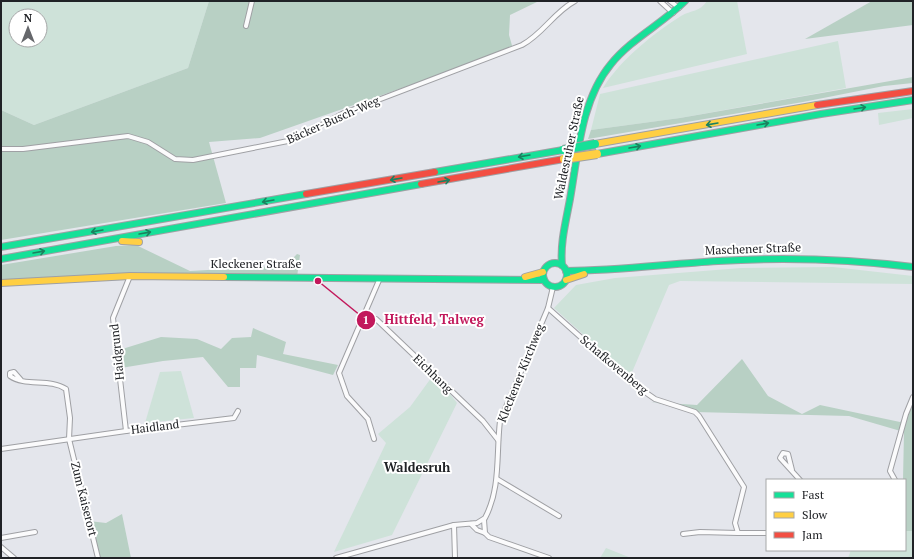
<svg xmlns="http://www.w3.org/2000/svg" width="914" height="559" font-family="'PT Serif',serif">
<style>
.green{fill:#cee2d9;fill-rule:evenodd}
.forest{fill:#b8d0c4}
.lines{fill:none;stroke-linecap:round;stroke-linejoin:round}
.street-casing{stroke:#9fa0a4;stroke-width:6}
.fast-casing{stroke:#9fa0a4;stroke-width:8}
.slow-casing{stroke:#9fa0a4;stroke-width:8}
.jam-casing{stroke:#9fa0a4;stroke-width:8}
.street{stroke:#fbfbfc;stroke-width:4}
.fast{stroke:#16e098;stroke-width:6}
.slow{stroke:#ffcf43;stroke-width:6}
.jam{stroke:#f24e42;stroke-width:6}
.fast-bridge-casing{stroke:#9fa0a4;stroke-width:10;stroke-linecap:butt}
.slow-bridge-casing{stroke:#9fa0a4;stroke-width:10;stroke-linecap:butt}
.fast-bridge{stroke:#16e098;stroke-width:8}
.slow-bridge{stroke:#ffcf43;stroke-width:8}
.oneway{stroke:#1b815f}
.labels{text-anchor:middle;stroke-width:4;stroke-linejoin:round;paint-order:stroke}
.street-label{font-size:12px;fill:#202226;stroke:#fff}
.neighbourhood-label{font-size:13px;font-weight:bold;fill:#202226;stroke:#fff}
.leader{fill:none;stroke:#c2185b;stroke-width:1.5}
.callout-dot{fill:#c2185b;stroke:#fff;stroke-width:1.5}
.mark-label{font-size:12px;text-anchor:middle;font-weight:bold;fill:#fff}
.callout-label{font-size:13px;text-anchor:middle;font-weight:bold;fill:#c2185b;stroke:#fff;stroke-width:4;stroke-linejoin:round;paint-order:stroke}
</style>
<rect width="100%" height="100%" fill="#e4e6ec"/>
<g class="green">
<path d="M 1,1 L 209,1 L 188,68 L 34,125 L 1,110 ZM 16,16 L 40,16 L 40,40 L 16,40 Z"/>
<path d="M 707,1 L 737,1 L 747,54 L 603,88 C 621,59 653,34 681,16 C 691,10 700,12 707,1 Z"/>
<path d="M 838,41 L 846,88 L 680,118 L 591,130 L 600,94 Z"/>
<path d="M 913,109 L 913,118 L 879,125 L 878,113 Z"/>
<path d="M 833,267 L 913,276 L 913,284 L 680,281 L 669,285 L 630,377 L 554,308 L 576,285 L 615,278 L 741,268 Z"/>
<path d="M 181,371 L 194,418 L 145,423 L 160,372 Z"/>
<path d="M 434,374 L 457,403 L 392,535 L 334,552 L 386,443 L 378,434 L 410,407 Z"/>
<path d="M 905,531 L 913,531 L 913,558 L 848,558 L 851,550 L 905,550 Z"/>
<path d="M 606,548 L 631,558 L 600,558 Z"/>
</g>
<g class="forest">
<path d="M 209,1 L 539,1 L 510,15 L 509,35 L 513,49 L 260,138 L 209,142 L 226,203 L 1,240 L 1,110 L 34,125 L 188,68 Z"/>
<path d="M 872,1 L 913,1 L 913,25 L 805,39 Z"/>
<path d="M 913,77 L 913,83 L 884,86 L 803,102 L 588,139 L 591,130 L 680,118 Z"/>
<path d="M 136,245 L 190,271 L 278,266 L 291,260 L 297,254 L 300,255 L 297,277 L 130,275 L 1,283 L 1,265 L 116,246 Z"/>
<path d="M 253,328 L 286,342 L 283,354 L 338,365 L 333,375 L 257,355 L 256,368 L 240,368 L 240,387 L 228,387 L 203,357 L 163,361 L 121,368 L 119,350 L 161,337 L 197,339 L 221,349 L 232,338 L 251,337 Z"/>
<path d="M 742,359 L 768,396 L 802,414 L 820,405 L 900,422 L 907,417 L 913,403 L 913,531 L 905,531 L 905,480 L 903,480 L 904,432 L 849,416 L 695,412 L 675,406 L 651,402 L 697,405 Z"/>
<path d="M 122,514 L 131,558 L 98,558 L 89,521 L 106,523 Z"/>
</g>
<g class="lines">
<g class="street-casing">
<g id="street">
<path d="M 660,1 L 673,13"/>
<path d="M 670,1 L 679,8"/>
<path d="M 246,26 L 252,1"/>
<path d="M 1,149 L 23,149 L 128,136 L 148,142 L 175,159 L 193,160 L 293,140 L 344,113 L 522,45 C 543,34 554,12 575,1"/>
<path d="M 548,308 L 632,383 L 655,399 L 695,412 L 699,416 L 744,487 L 735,523 L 738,533 L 767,533"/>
<path d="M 363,315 L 376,319 L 483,421 L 498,440"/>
<path d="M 21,380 L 14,372 L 10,373 L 10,376 C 25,387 50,378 66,389 L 70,418 L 69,439 L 98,558"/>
<path d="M 126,431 L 113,318 L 130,276"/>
<path d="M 374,439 L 368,419 L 347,396 L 339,373 L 380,278"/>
<path d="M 1,449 L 126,431 L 234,418 L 238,411"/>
<path d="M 792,470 L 788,454 L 783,453 L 780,458 L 800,480"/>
<path d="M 497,479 L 559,516"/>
<path d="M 895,480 L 890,471 L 906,414 L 913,397"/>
<path d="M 484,520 L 485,533 L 489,537 L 549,558"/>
<path d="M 471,524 L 477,530 L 485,533"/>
<path d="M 454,525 L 455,558"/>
<path d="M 683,534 L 700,532 L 738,533"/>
<path d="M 1,538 L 35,532"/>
<path d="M 1,547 L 14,558"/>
<path d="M 336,558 L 454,525 L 477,523 L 485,518 C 501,488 496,454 500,421 L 548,308 L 553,287"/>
</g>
</g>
<g class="fast-casing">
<g id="fast">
<path d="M 597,154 L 821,114 L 913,100"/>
<path d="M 435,172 L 563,150"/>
<path d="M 1,247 L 306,194"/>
<path d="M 1,259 L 421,184"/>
<circle cx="555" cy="275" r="12"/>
<path d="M 562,265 C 560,243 566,221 570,199 C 578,154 581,100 611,64 C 631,39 662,24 685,1"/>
<path d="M 566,271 C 617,271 667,264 718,261 C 783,257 848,259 913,267"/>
<path d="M 224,277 L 544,280"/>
</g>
</g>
<g class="slow-casing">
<g id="slow">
<path d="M 595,144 L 817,105"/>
<path d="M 122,241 L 139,242"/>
<path d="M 525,277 L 543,272"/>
<path d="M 566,280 L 584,274"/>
<path d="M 1,283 L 130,276 L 224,277"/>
</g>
</g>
<g class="jam-casing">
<g id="jam">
<path d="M 817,105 L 913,91"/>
<path d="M 421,184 L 564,159"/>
<path d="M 306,194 L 435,172"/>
</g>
</g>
<use href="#street" class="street"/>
<use href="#fast" class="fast"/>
<use href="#slow" class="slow"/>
<use href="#jam" class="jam"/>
<g class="fast-bridge-casing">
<path id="fast-bridge" d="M 563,150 L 595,144"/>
</g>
<g class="slow-bridge-casing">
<path id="slow-bridge" d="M 564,159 L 597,154"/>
</g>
<use href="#fast-bridge" class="fast-bridge"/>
<use href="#slow-bridge" class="slow-bridge"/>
</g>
<defs><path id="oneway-shaft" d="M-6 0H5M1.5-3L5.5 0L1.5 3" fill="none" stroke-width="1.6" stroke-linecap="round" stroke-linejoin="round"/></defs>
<g class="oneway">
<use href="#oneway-shaft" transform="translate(860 108) rotate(-9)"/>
<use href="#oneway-shaft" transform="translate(712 124) rotate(170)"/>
<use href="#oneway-shaft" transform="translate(763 124) rotate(-10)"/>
<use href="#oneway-shaft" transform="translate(635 147) rotate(-10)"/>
<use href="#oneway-shaft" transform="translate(524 156) rotate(170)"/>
<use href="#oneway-shaft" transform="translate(396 179) rotate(170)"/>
<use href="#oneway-shaft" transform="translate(444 181) rotate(-10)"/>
<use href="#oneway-shaft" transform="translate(268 201) rotate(170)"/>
<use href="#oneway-shaft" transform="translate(97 231) rotate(170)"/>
<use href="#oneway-shaft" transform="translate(145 233) rotate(-10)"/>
<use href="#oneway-shaft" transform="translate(39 252) rotate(-10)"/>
</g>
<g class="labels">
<g class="street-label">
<text transform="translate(333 120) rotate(-24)" y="4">Bäcker-Busch-Weg</text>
<text transform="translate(569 148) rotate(-78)" y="4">Waldesruher Straße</text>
<text transform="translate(753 249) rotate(-2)" y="4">Maschener Straße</text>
<text x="256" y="268">Kleckener Straße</text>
<text transform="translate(117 352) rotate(-96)" y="4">Haidgrund</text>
<text transform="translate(614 365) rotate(40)" y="4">Schafkovenberg</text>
<text transform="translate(521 373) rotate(-68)" y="4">Kleckener Kirchweg</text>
<text transform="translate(433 374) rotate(44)" y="4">Eichhang</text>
<text transform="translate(155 427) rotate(-7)" y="4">Haidland</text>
<text transform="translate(84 499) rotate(76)" y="4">Zum Kaiserort</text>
</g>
<g class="neighbourhood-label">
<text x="417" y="472">Waldesruh</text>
</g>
</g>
<path class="leader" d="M318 281L366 320"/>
<g class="callout-dot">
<circle cx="318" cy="281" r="4"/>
<circle cx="366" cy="320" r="10"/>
</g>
<g class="mark-label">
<text x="366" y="324">1</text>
</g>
<g class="callout-label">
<text x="434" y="324">Hittfeld, Talweg</text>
</g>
<rect width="914" height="559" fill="none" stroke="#202226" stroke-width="4"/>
<rect x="766" y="479" width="140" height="72" fill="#ffffff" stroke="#a6a7a8"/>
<rect x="774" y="492" width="20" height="6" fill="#16e098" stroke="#a6a7a8"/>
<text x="802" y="499" font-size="12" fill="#202226">Fast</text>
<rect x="774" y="512" width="20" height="6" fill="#ffcf43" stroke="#a6a7a8"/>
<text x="802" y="519" font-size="12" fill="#202226">Slow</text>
<rect x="774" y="532" width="20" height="6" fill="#f24e42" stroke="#a6a7a8"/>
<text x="802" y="539" font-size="12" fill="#202226">Jam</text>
<g transform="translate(28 28)"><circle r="19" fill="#ffffff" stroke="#a6a7a8"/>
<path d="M0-3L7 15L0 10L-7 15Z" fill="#65676b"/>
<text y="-6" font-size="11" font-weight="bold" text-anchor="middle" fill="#202226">N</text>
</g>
</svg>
